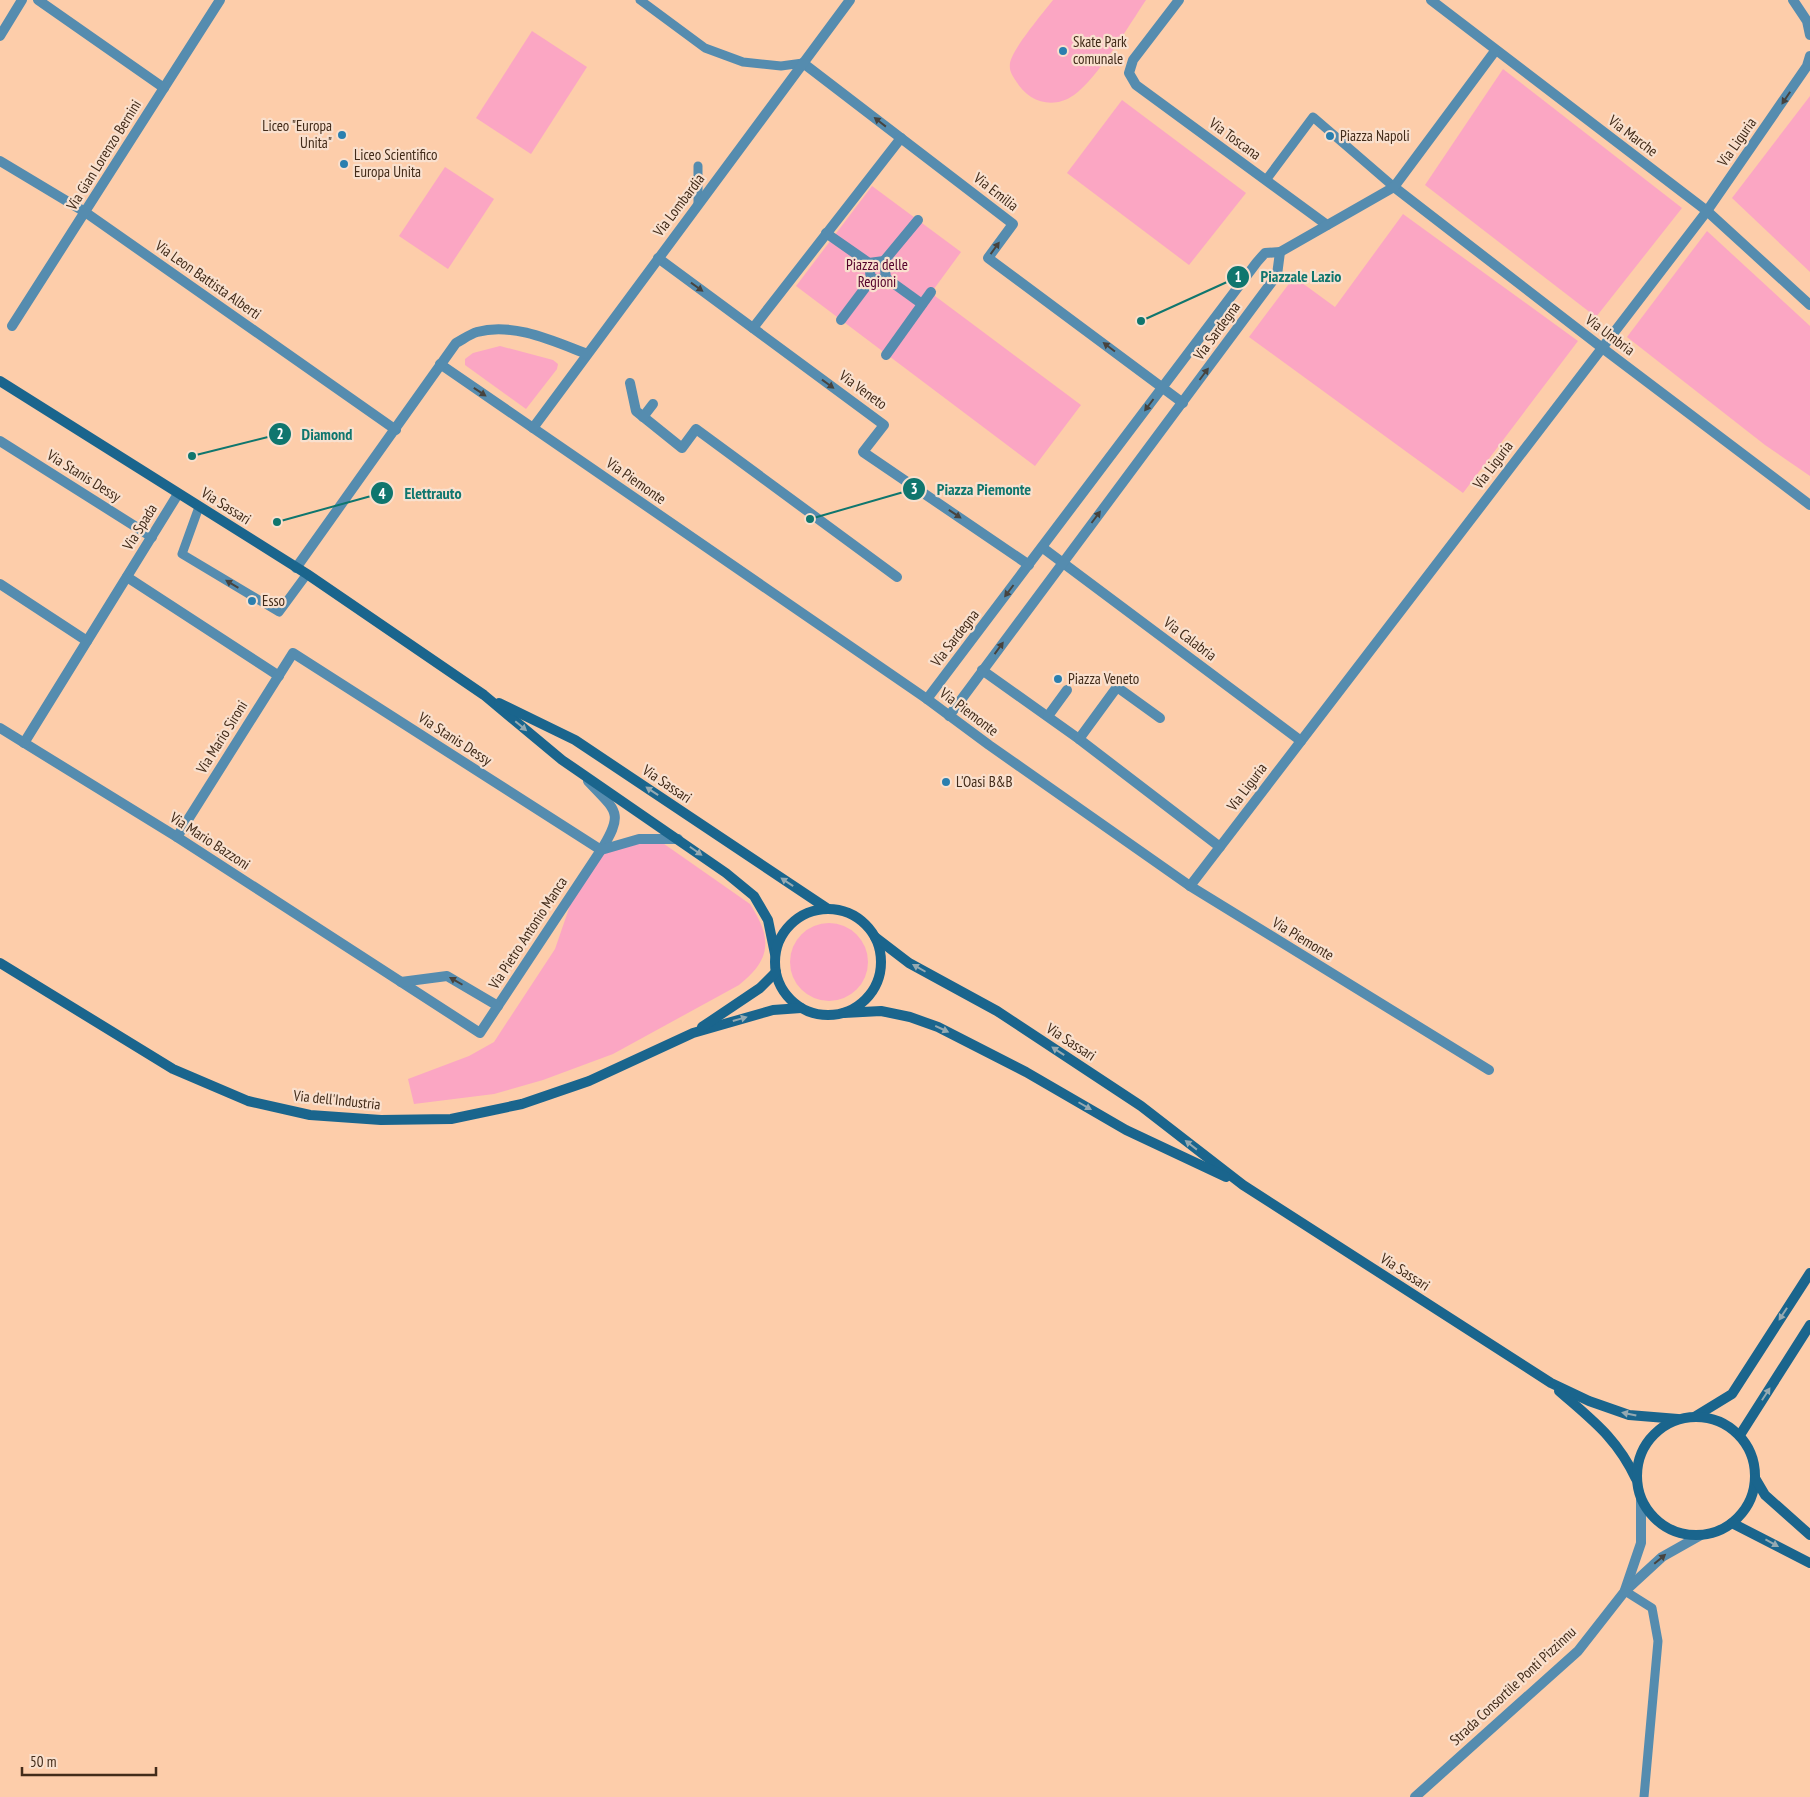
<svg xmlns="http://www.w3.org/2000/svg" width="1810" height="1797" font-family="'PT Sans Narrow',sans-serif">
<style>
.green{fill:#fba6c3}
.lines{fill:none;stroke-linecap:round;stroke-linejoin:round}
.lane{stroke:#558caf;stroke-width:9}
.street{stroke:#558caf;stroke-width:10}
.secondary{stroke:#1a658d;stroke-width:10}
.oneway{fill:#47433e}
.oneway2{fill:#95a9b1}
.poi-dot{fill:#2a7faf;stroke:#f9e0ce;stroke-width:2}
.labels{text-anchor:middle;stroke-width:4.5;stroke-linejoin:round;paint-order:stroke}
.poi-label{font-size:15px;fill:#422b19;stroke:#f9e0ce;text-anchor:start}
.street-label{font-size:15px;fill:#422b19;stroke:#f9e0ce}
.park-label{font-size:15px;fill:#54022b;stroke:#f9e0ce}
.leader{fill:none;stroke:#0f766e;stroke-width:2}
.callout-dot{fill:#0f766e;stroke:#f9e0ce;stroke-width:2}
.mark-label{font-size:15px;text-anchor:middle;font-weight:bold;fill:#fff}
.callout-label{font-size:16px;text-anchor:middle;font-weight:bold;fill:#0f766e;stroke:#f9e0ce;stroke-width:4.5;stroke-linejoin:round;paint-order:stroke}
</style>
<rect width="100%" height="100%" fill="#fdcdaa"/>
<g class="green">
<path d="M 1053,0 L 1146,0 C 1130,24 1096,80 1074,95 C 1053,110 1028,102 1016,81 C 1012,75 1009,71 1010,63 C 1013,48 1043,13 1053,0 Z"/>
<path d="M 532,31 L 587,67 L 531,154 L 476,118 Z"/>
<path d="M 1503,69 L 1682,208 L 1596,317 L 1425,185 Z"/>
<path d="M 1810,96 L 1810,272 L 1732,198 Z"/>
<path d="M 1122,100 L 1246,193 L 1189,265 L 1067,173 Z"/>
<path d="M 445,167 L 494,199 L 448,269 L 399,236 Z"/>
<path d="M 872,186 L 961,252 L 931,293 L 1081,405 L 1035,466 L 796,286 Z"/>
<path d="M 1403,214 L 1578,341 L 1463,493 L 1249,337 L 1294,277 L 1335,307 Z"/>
<path d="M 1707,231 L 1810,326 L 1810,476 L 1765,445 L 1627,337 Z"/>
<path d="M 500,346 L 553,360 L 558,364 L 557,369 L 526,409 L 465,365 L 465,359 L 473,353 Z"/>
<path d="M 657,839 L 750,904 C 772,938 772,959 739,985 L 613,1054 L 543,1080 L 494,1094 L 414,1104 L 408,1079 L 469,1056 L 494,1042 L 555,949 L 576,888 L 601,850 Z"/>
<circle cx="829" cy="962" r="39"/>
</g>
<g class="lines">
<g class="lane">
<path d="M 640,0 L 705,48 L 743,62 L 781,66 L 803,63"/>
<path d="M 698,166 L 698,204"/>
<path d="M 1266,180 L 1313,117 L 1394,187"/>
<path d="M 199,507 L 182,554 L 279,612 L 307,574"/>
<path d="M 1625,1591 L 1652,1608 L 1658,1641 L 1644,1797"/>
</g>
<g class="street">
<path d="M 38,0 L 164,88"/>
<path d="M 1179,0 L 1133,60 L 1129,73 L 1136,85 L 1327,225"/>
<path d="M 1431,0 L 1707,211 L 1810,305"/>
<path d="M 1793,0 L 1807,21 L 1810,35"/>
<path d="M 0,36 L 22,0"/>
<path d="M 803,63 L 1013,224 L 988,258 L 1183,403"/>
<path d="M 0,161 L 85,212 L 396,430"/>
<path d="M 1394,187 L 1601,347 L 1810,505"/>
<path d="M 826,233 L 869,263"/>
<path d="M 658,258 L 884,425 L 863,452 L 1029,565"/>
<path d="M 884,261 L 918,220"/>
<path d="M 886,278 L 922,304"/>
<path d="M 841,320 L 871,280 L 886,278 L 884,261 L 869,263 L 871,280"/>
<path d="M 12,326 L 220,0"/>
<path d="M 753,328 L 901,138"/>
<path d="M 886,355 L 931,292"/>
<path d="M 440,364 L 927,699 L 989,745 L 1190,886 L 1489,1070"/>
<path d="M 630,383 L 636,411 L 682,448 L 696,429 L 897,577"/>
<path d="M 643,417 L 653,404"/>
<path d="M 533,428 L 850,0"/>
<path d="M 0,441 L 152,537"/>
<path d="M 1043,548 L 1301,741"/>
<path d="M 296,568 L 456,343 C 462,340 470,334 477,332 C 513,322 553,341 587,354"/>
<path d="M 127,577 L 279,676"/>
<path d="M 0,584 L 87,641"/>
<path d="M 982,670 L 1079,739 L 1220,847"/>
<path d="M 927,699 L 1257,262 L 1265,253 L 1280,252 L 1394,187 L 1495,51"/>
<path d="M 949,716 L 1277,275 L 1280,252"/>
<path d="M 1048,716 L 1067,690"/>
<path d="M 0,728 L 177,837 L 480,1033 L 601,850 C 625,812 616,811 588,781"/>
<path d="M 1079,739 L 1117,687 L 1160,718"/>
<path d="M 24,743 L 178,494"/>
<path d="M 177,837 L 293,653 L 601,850"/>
<path d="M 601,850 L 639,839 L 678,839"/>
<path d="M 1190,886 L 1707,211 L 1807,66 L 1810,56"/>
<path d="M 401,982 L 447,976 L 498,1006"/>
<path d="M 1625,1590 L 1641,1543 L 1641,1499"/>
<path d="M 1415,1797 L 1578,1651 L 1625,1591 L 1662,1557 L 1701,1535"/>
</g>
<g class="secondary">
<path d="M 0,381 L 307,574 L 484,695 L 562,760 L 726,873 L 754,896 L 768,920 L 775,954"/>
<path d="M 499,703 L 575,740 L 828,909"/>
<circle cx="828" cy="962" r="53"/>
<path d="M 875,937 L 909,963 L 997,1011 L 1141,1106 L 1243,1185 L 1551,1383 L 1589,1401 L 1629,1415 L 1678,1419"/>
<path d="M 0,963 L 173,1069 L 248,1101 L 310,1115 L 381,1120 L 451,1119 L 522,1104 L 589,1081 L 693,1033 L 773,1010 L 801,1008"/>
<path d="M 844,1013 L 881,1011 L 910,1017 L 938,1027 L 1026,1072 L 1126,1130 L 1226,1177"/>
<path d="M 702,1027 L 760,988 L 776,972"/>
<path d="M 1559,1391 C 1592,1420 1617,1438 1636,1479"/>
<path d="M 1696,1416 L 1732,1394 L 1810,1273"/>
<circle cx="1696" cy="1476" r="59"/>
<path d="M 1740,1435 L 1810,1325"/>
<path d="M 1755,1478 L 1765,1495 L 1810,1535"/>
<path d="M 1732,1523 L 1810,1563"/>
</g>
</g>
<defs><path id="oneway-solid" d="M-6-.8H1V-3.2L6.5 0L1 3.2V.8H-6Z" transform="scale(1.25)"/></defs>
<g class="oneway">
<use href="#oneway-solid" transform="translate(1786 98) rotate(124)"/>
<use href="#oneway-solid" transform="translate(880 122) rotate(-142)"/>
<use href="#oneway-solid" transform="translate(995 248) rotate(-54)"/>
<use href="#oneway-solid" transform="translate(697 287) rotate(36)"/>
<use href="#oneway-solid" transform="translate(1109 347) rotate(-143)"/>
<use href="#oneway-solid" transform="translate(1204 374) rotate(-53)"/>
<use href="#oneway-solid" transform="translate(828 384) rotate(36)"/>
<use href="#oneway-solid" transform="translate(480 392) rotate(34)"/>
<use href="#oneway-solid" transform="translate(1149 405) rotate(127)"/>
<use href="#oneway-solid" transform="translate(955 514) rotate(34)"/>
<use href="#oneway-solid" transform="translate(1096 517) rotate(-53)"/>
<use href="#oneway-solid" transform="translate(232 584) rotate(-149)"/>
<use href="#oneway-solid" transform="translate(1009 591) rotate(127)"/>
<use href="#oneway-solid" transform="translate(999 648) rotate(-54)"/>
<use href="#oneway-solid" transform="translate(456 981) rotate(-150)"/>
<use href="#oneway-solid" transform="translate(1660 1559) rotate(-40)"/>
</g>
<g class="oneway2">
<use href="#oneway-solid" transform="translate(521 726) rotate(40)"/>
<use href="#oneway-solid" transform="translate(652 791) rotate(-146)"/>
<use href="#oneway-solid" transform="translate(696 851) rotate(35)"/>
<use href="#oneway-solid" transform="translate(787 882) rotate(-146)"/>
<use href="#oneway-solid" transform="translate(919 968) rotate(-150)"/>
<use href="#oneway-solid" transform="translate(740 1019) rotate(-16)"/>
<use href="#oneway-solid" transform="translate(942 1029) rotate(25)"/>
<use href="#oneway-solid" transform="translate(1058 1051) rotate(-147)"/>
<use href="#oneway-solid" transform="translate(1085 1106) rotate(30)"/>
<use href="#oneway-solid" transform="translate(1191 1145) rotate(-142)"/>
<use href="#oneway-solid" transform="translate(1783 1314) rotate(123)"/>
<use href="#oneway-solid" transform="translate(1766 1394) rotate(-57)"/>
<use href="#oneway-solid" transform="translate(1629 1414) rotate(-168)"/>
<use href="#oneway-solid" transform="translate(1772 1543) rotate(29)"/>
</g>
<g class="poi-dot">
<circle cx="1063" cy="51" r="5"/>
<circle cx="342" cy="135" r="5"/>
<circle cx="1330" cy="136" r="5"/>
<circle cx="344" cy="164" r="5"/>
<circle cx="252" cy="601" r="5"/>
<circle cx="1058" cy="679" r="5"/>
<circle cx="946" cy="782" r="5"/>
</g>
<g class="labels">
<g class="poi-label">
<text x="1073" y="47">Skate Park<tspan x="1073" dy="17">comunale</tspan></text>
<text x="332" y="131" text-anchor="end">Liceo "Europa<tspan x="332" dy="17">Unita"</tspan></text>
<text x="1340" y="141">Piazza Napoli</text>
<text x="354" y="160">Liceo Scientifico<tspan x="354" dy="17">Europa Unita</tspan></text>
<text x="262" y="606">Esso</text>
<text x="1068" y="684">Piazza Veneto</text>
<text x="956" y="787">L'Oasi B&amp;B</text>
</g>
<g class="street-label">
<text transform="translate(1633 136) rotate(37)" y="5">Via Marche</text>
<text transform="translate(1235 139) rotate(36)" y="5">Via Toscana</text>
<text transform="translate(1737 142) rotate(-55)" y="5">Via Liguria</text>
<text transform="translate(104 155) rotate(-58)" y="5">Via Gian Lorenzo Bernini</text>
<text transform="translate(996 192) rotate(38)" y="5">Via Emilia</text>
<text transform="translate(679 205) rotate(-53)" y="5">Via Lombardia</text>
<text transform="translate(208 280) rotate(35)" y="5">Via Leon Battista Alberti</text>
<text transform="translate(1217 331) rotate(-54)" y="5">Via Sardegna</text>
<text transform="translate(1610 335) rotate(37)" y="5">Via Umbria</text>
<text transform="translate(863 390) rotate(36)" y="5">Via Veneto</text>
<text transform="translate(1493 465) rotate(-53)" y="5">Via Liguria</text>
<text transform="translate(84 476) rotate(32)" y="5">Via Stanis Dessy</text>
<text transform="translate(636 481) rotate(35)" y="5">Via Piemonte</text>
<text transform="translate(226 506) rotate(32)" y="5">Via Sassari</text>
<text transform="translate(140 527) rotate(-58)" y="5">Via Spada</text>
<text transform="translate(955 638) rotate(-52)" y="5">Via Sardegna</text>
<text transform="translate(1190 639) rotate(37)" y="5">Via Calabria</text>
<text transform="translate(969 712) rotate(37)" y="5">Via Piemonte</text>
<text transform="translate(222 737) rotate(-58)" y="5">Via Mario Sironi</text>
<text transform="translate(455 739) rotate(33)" y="5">Via Stanis Dessy</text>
<text transform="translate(667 784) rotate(34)" y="5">Via Sassari</text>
<text transform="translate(1247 787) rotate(-53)" y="5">Via Liguria</text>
<text transform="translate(210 841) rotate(33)" y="5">Via Mario Bazzoni</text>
<text transform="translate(528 933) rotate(-57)" y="5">Via Pietro Antonio Manca</text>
<text transform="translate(1303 939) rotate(31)" y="5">Via Piemonte</text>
<text transform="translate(1071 1042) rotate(33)" y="5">Via Sassari</text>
<text transform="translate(337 1100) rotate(6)" y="5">Via dell'Industria</text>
<text transform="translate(1405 1272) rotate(33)" y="5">Via Sassari</text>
<text transform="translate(1513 1686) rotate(-43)" y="5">Strada Consortile Ponti Pizzinnu</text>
</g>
<g class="park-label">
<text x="877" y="270">Piazza delle<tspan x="877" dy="17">Regioni</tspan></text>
</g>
</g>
<path class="leader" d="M1141 321L1238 277M192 456L280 434M810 519L914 489M277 522L382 493"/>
<g class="callout-dot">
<circle cx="1141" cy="321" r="5"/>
<circle cx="192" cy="456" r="5"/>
<circle cx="810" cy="519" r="5"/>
<circle cx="277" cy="522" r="5"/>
<circle cx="1238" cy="277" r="12"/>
<circle cx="280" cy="434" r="12"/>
<circle cx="914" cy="489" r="12"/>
<circle cx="382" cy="493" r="12"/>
</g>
<g class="mark-label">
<text x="1238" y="282">1</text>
<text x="280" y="439">2</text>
<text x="914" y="494">3</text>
<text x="382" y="499">4</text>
</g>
<g class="callout-label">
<text x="1301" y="282">Piazzale Lazio</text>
<text x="327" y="440">Diamond</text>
<text x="984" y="495">Piazza Piemonte</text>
<text x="433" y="499">Elettrauto</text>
</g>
<path d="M22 1767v8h134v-8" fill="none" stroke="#422b19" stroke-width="2.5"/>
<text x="30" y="1767" font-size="15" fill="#422b19" stroke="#f9e0ce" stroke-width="4" paint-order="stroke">50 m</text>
</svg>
